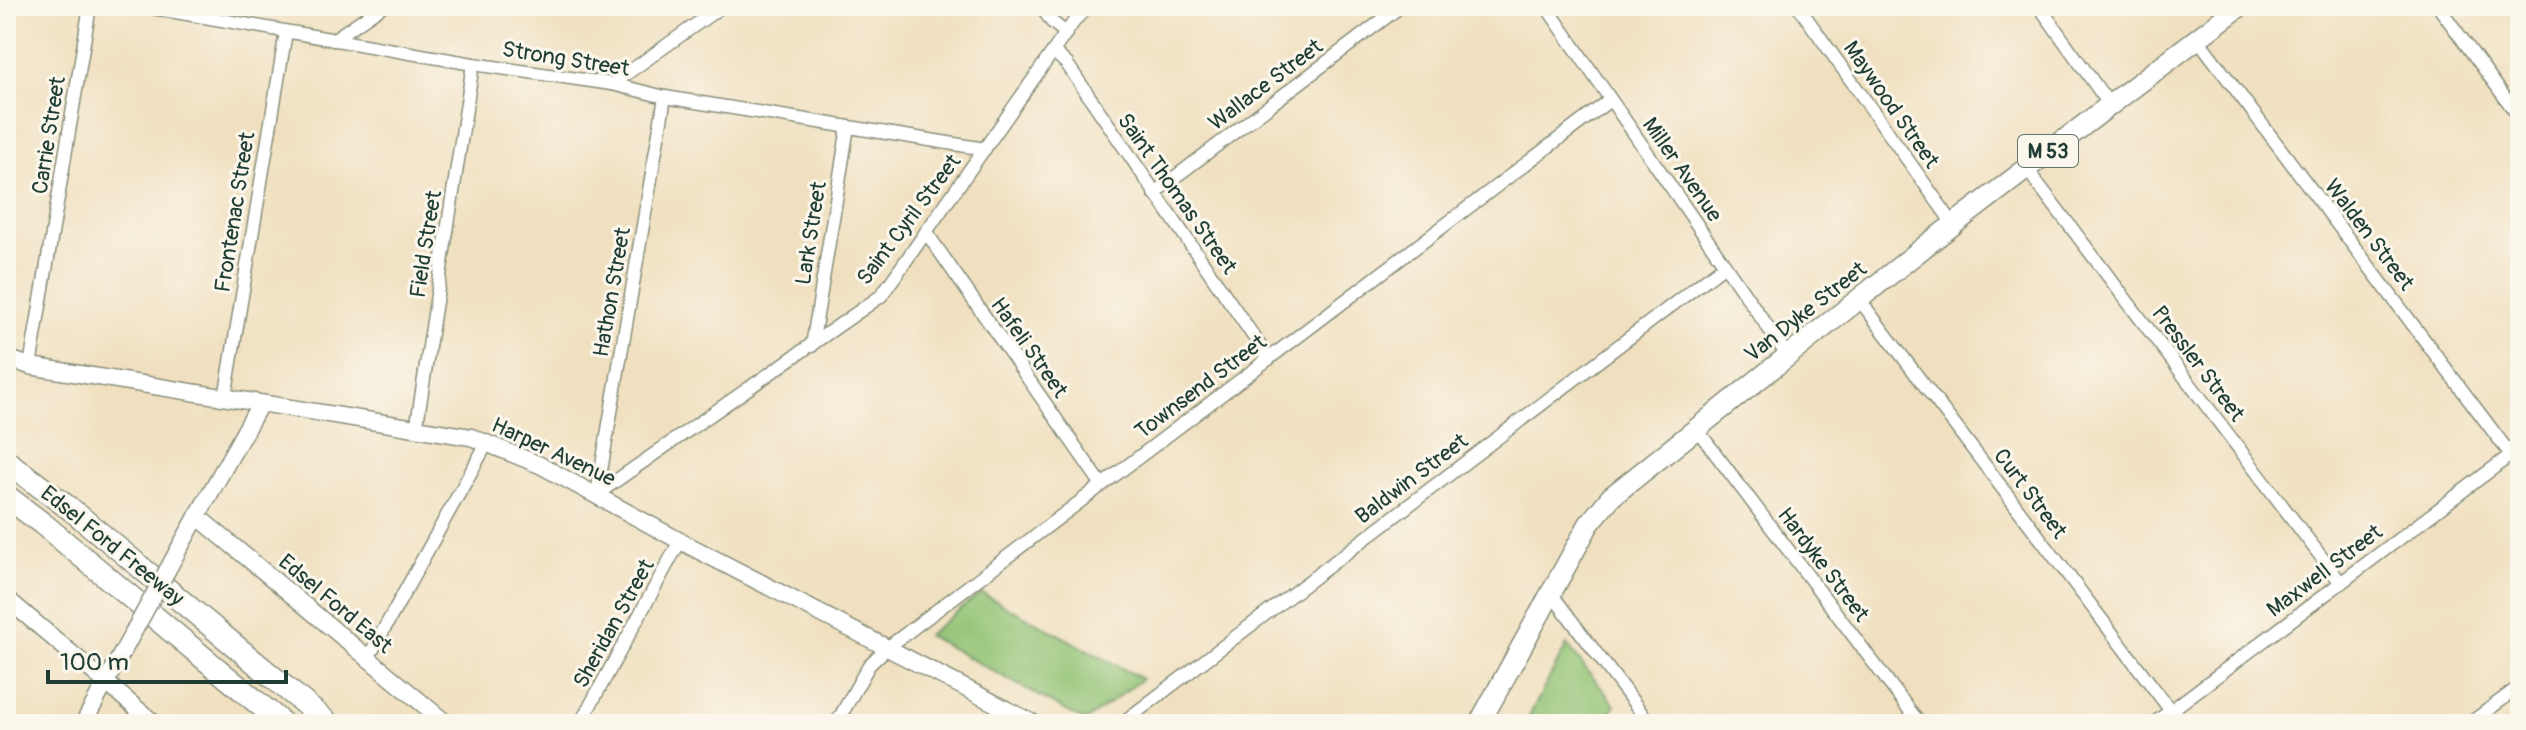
<svg xmlns="http://www.w3.org/2000/svg" width="2526" height="730" font-family="Pangolin,sans-serif">
<style>
.green{fill:#91c273;stroke:#588054;stroke-width:2}
.lines{fill:none;stroke-linecap:round;stroke-linejoin:round}
.minor-casing{stroke:#888e7a;stroke-width:15}
.tertiary-casing{stroke:#888e7a;stroke-width:19}
.primary-casing{stroke:#888e7a;stroke-width:23}
.motorway-casing{stroke:#888e7a;stroke-width:25}
.minor{stroke:#fff;stroke-width:12}
.tertiary{stroke:#fff;stroke-width:16}
.primary{stroke:#fff;stroke-width:20}
.motorway{stroke:#fff;stroke-width:22}
.tertiary-bridge-casing{stroke:#888e7a;stroke-width:19;stroke-linecap:butt}
.tertiary-bridge{stroke:#fff;stroke-width:16}
.labels{text-anchor:middle;stroke-width:6;stroke-linejoin:round;paint-order:stroke}
.shield{fill:#fbf7ec;stroke:#61756b;stroke-width:2}
.shield-label{font-size:20px;font-weight:bold;fill:#1f3d34}
.street-label{font-size:22px;fill:#1f3d34;stroke:#fbf7ec}
</style>
<rect width="100%" height="100%" fill="#fbf7ec"/>
<filter id="ink" filterUnits="userSpaceOnUse"><feTurbulence type="fractalNoise" baseFrequency=".0125" numOctaves="2"/><feDisplacementMap in="SourceGraphic" scale="16" xChannelSelector="R" yChannelSelector="G"/><feConvolveMatrix kernelMatrix="1 2 1 2 8 2 1 2 1" color-interpolation-filters="sRGB"/></filter>
<filter id="wash" filterUnits="userSpaceOnUse"><feTurbulence type="fractalNoise" baseFrequency=".006" numOctaves="4" result="noise"/><feDisplacementMap in="SourceGraphic" scale="32" xChannelSelector="R" yChannelSelector="G"/><feGaussianBlur stdDeviation="1.8" result="paint"/><feColorMatrix in="noise" values="0 0 0 0 0 0 0 0 0 0 0 0 0 0 0 0 0 1.4 0 .05"/><feComposite in="paint" operator="in"/></filter>
<g filter="url(#wash)">
<rect width="100%" height="100%" fill="#f0e0c0"/>
<g class="green">
<path d="M 981,593 L 1142,679 L 1085,721 L 927,635 Z"/>
<path d="M 1567,645 L 1615,705 L 1605,724 L 1525,724 Z"/>
</g>
</g>
<g filter="url(#ink)">
<g class="lines">
<g class="minor-casing">
<g id="minor">
<path d="M 141,6 L 473,64 L 612,84 L 665,97 L 985,149"/>
<path d="M 1041,6 L 1052,22 L 1066,33"/>
<path d="M 1546,6 L 1787,355"/>
<path d="M 1798,6 L 1954,225"/>
<path d="M 2039,6 L 2109,104"/>
<path d="M 2438,6 L 2520,118"/>
<path d="M 2197,38 L 2511,455"/>
<path d="M 333,40 L 382,6"/>
<path d="M 1053,51 L 1067,64 L 1269,359"/>
<path d="M 612,84 L 722,6"/>
<path d="M 2026,168 L 2341,583"/>
<path d="M 1154,193 L 1401,6"/>
<path d="M 926,232 L 1102,485"/>
<path d="M 1859,299 L 2171,711"/>
<path d="M 812,346 L 848,127"/>
<path d="M 30,366 L 90,6"/>
<path d="M 225,398 L 286,32"/>
<path d="M 1696,428 L 1920,724"/>
<path d="M 416,430 L 473,64"/>
<path d="M 597,494 L 881,296 L 1075,20 L 1088,6"/>
<path d="M 597,494 L 665,97"/>
<path d="M 1550,592 L 1650,724"/>
<path d="M 368,658 L 487,443"/>
<path d="M 580,724 L 680,541"/>
<path d="M 836,724 L 869,665 L 887,648 L 1610,100"/>
<path d="M 1121,724 L 1725,265"/>
<path d="M 2153,724 L 2520,448"/>
<path d="M 2469,724 L 2520,686"/>
</g>
</g>
<g class="tertiary-casing">
<g id="tertiary">
<path d="M 6,358 L 30,366 L 471,437 L 540,465 L 680,541 L 1035,724"/>
<path d="M 197,516 L 447,724"/>
<path d="M 180,547 L 260,404"/>
<path d="M 6,598 L 155,724"/>
<path d="M 83,724 L 122,653"/>
</g>
</g>
<g class="primary-casing">
<path id="primary" d="M 1479,724 L 1589,524 L 1611,497 L 1928,244 L 2240,6"/>
</g>
<g class="motorway-casing">
<g id="motorway">
<path d="M 6,461 L 73,511 L 329,724"/>
<path d="M 6,496 L 43,524 L 283,724"/>
</g>
</g>
<use href="#minor" class="minor"/>
<use href="#tertiary" class="tertiary"/>
<use href="#primary" class="primary"/>
<use href="#motorway" class="motorway"/>
<g class="tertiary-bridge-casing">
<path id="tertiary-bridge" d="M 122,653 L 180,547"/>
</g>
<use href="#tertiary-bridge" class="tertiary-bridge"/>
</g>
</g>
<g class="labels">
<rect class="shield" x="2018" y="135" width="60" height="32" rx="6"/>
<g class="shield-label">
<text x="2048" y="158">M 53</text>
</g>
<g class="street-label">
<text transform="translate(566 58) rotate(9)" y="8">Strong Street</text>
<text transform="translate(1265 84) rotate(-37)" y="8">Wallace Street</text>
<text transform="translate(1892 104) rotate(55)" y="8">Maywood Street</text>
<text transform="translate(48 135) rotate(-81)" y="8">Carrie Street</text>
<text transform="translate(1683 169) rotate(55)" y="8">Miller Avenue</text>
<text transform="translate(1178 193) rotate(55)" y="8">Saint Thomas Street</text>
<text transform="translate(234 212) rotate(-81)" y="8">Frontenac Street</text>
<text transform="translate(908 219) rotate(-53)" y="8">Saint Cyril Street</text>
<text transform="translate(810 233) rotate(-81)" y="8">Lark Street</text>
<text transform="translate(2370 234) rotate(53)" y="8">Walden Street</text>
<text transform="translate(425 244) rotate(-81)" y="8">Field Street</text>
<text transform="translate(611 292) rotate(-80)" y="8">Hathon Street</text>
<text transform="translate(1805 311) rotate(-38)" y="8">Van Dyke Street</text>
<text transform="translate(1030 347) rotate(55)" y="8">Hafeli Street</text>
<text transform="translate(2199 363) rotate(53)" y="8">Pressler Street</text>
<text transform="translate(1200 386) rotate(-37)" y="8">Townsend Street</text>
<text transform="translate(554 451) rotate(25)" y="8">Harper Avenue</text>
<text transform="translate(1411 478) rotate(-37)" y="8">Baldwin Street</text>
<text transform="translate(2031 493) rotate(53)" y="8">Curt Street</text>
<text transform="translate(113 545) rotate(39)" y="8">Edsel Ford Freeway</text>
<text transform="translate(1824 564) rotate(53)" y="8">Hardyke Street</text>
<text transform="translate(2324 570) rotate(-37)" y="8">Maxwell Street</text>
<text transform="translate(336 603) rotate(40)" y="8">Edsel Ford East</text>
<text transform="translate(613 623) rotate(-61)" y="8">Sheridan Street</text>
</g>
</g>
<rect width="2526" height="730" fill="none" stroke="#fbf7ec" stroke-width="32"/>
<path d="M48 670v12h238v-12" fill="none" stroke="#1f3d34" stroke-width="4"/>
<text x="60" y="670" font-size="24" fill="#1f3d34" stroke="#fbf7ec" stroke-width="6" paint-order="stroke">100 m</text>
</svg>
